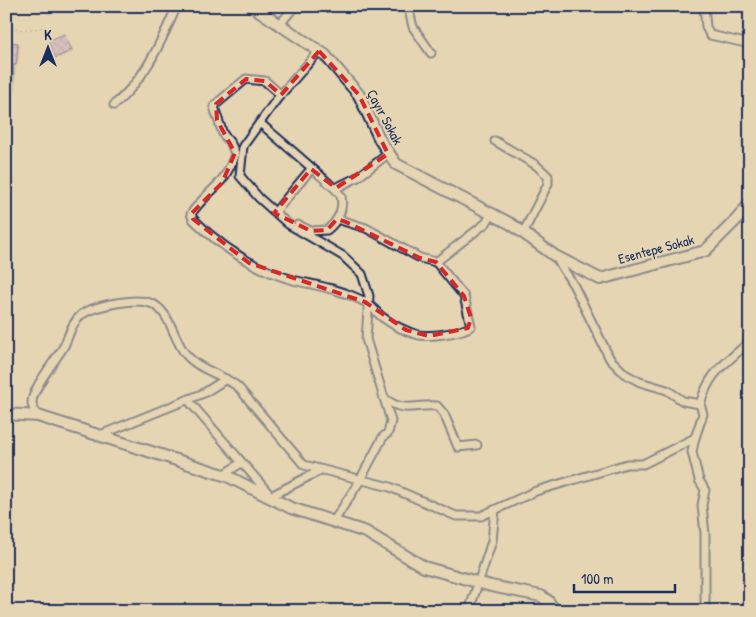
<svg xmlns="http://www.w3.org/2000/svg" width="756" height="617" font-family="'Patrick Hand',sans-serif">
<style>
.built{fill:#ddc7ba}
.shadow{fill:#0003}
.building{fill:url(#building-cross-hatch);stroke:#1b2f5e}
.lines{fill:none;stroke-linecap:round;stroke-linejoin:round}
.street-casing{stroke:#1b2f5e;stroke-width:11}
.secondary-casing{stroke:#1b2f5e;stroke-width:14}
.path{stroke:#1b2f5e;stroke-width:1;stroke-dasharray:1 4;stroke-linecap:butt}
.street{stroke:#e6d5b2;stroke-width:7}
.secondary{stroke:#e6d5b2;stroke-width:10}
.marked{fill:none;stroke:#d62828;stroke-width:4;stroke-dasharray:10 6;stroke-linejoin:round}
.labels{text-anchor:middle;stroke-width:4.5;stroke-linejoin:round;paint-order:stroke}
.street-label{font-size:14px;fill:#1b2f5e;stroke:#e6d5b2}
</style>
<defs>
<pattern id="building-cross-hatch" width="8" height="8" patternUnits="userSpaceOnUse" patternTransform="scale(1.25)"><rect width="8" height="8" fill="#c8a5ce"/><path d="M0 0l8 8M0 8l8-8" fill="none" stroke="#a287aa"/></pattern>
</defs>
<rect width="100%" height="100%" fill="#e6d5b2"/>
<filter id="ink" filterUnits="userSpaceOnUse"><feTurbulence type="fractalNoise" baseFrequency=".02" numOctaves="2"/><feDisplacementMap in="SourceGraphic" scale="10" xChannelSelector="R" yChannelSelector="G"/><feConvolveMatrix kernelMatrix="1 2 1 2 8 2 1 2 1" color-interpolation-filters="sRGB"/></filter>
<g filter="url(#ink)">
<path class="built" d="M 750,111 L 750,153 L 738,150 Z"/>
<g class="shadow">
<path d="M 64,35 L 74,52 L 59,58 L 56,57 Z"/>
<path d="M 6,44 L 20,46 L 18,65 L 16,65 L 15,95 L 6,95 Z"/>
</g>
<g class="building">
<path d="M 64,34 L 72,50 L 55,58 L 48,41 Z"/>
<path d="M 6,42 L 18,43 L 16,65 L 13,65 L 13,95 L 6,95 Z"/>
</g>
<g class="lines">
<g class="street-casing">
<g id="street">
<path d="M 408,6 L 413,27 L 431,53"/>
<path d="M 704,6 L 706,27 L 710,35 L 750,44"/>
<path d="M 280,24 L 295,6"/>
<path d="M 319,51 L 277,99 L 243,146 L 240,176 L 259,198 L 288,224 L 343,256 L 362,274 L 369,296 L 366,339 L 391,421 L 388,433 L 383,437 L 359,482 L 334,521"/>
<path d="M 281,95 L 265,81 L 246,79 L 216,104 L 214,107 L 223,134 L 231,144 L 235,153 C 225,187 208,189 191,214 L 193,219 C 221,247 254,269 293,280 C 318,286 341,289 365,302 C 372,306 376,312 382,317 C 393,325 406,332 419,335 C 430,337 462,333 471,326 L 464,296 L 436,262"/>
<path d="M 114,105 C 147,77 159,45 177,6"/>
<path d="M 260,123 C 270,132 340,191 341,196 C 344,210 337,222 327,230 L 311,231 L 298,225"/>
<path d="M 495,141 L 536,165 L 548,176 L 548,184 L 523,233"/>
<path d="M 336,188 L 358,177 L 388,154"/>
<path d="M 276,211 L 311,169"/>
<path d="M 337,219 L 366,228 L 420,258 L 436,262"/>
<path d="M 436,262 L 486,223 L 492,214"/>
<path d="M 384,398 C 404,414 415,404 437,406 L 444,414 L 458,447 L 477,445"/>
<path d="M 188,400 L 271,496 L 321,470"/>
<path d="M 700,404 C 711,369 725,365 750,341"/>
<path d="M 38,416 C 35,412 32,408 32,402 C 33,387 56,360 64,346 C 69,336 71,324 80,316 C 91,306 135,297 150,303 C 169,309 173,337 184,352 C 197,370 221,373 238,387 L 304,465 L 390,487 L 456,516 L 481,516 L 536,491 L 627,464 L 643,464 L 695,438 L 703,414 L 700,404 L 683,401 L 667,390 L 640,382 L 625,374 L 610,359 L 574,286 L 555,256"/>
<path d="M 100,435 L 204,393 L 226,379"/>
<path d="M 695,437 L 692,452 L 699,480 L 705,490 L 702,505 L 705,534 L 705,611"/>
<path d="M 223,475 L 241,463"/>
<path d="M 469,611 L 492,541 L 495,510"/>
</g>
</g>
<g class="secondary-casing">
<g id="secondary">
<path d="M 252,6 L 325,55 L 359,95 L 380,140 L 396,164 L 511,224 L 555,256 L 600,279 L 705,251 L 737,219 L 750,203"/>
<path d="M 6,414 L 38,416 L 227,476 L 291,508 L 366,532 L 424,567 L 491,586 L 541,596 L 548,601 L 555,611"/>
</g>
</g>
<path class="path" d="M 6,26 L 23,30 L 48,27"/>
<use href="#street" class="street"/>
<use href="#secondary" class="secondary"/>
</g>
</g>
<path d="M0 0H756V617H0ZM 319,51 L 359,95 L 388,154 L 336,188 L 311,169 L 274,213 L 311,231 L 327,230 L 337,219 L 346,222 L 420,258 L 436,262 L 464,296 L 471,318 L 468,328 L 429,336 L 406,330 L 365,302 L 249,263 L 193,219 L 191,214 L 222,183 L 235,153 L 217,120 L 216,104 L 246,79 L 265,81 L 281,95 Z" fill="#e6d5b2" fill-opacity=".55" fill-rule="evenodd"/>
<path class="marked" d="M 319,51 L 359,95 L 388,154 L 336,188 L 311,169 L 274,213 L 311,231 L 327,230 L 337,219 L 346,222 L 420,258 L 436,262 L 464,296 L 471,318 L 468,328 L 429,336 L 406,330 L 365,302 L 249,263 L 193,219 L 191,214 L 222,183 L 235,153 L 217,120 L 216,104 L 246,79 L 265,81 L 281,95 Z"/>
<g class="labels">
<g class="street-label">
<text transform="translate(385 117) rotate(62)" y="5">Çayır Sokak</text>
<text transform="translate(656 249) rotate(-15)" y="5">Esentepe Sokak</text>
</g>
</g>
<rect width="756" height="617" fill="none" stroke="#e6d5b2" stroke-width="25"/>
<rect x="12" y="12" width="731" height="592" fill="none" stroke="#1b2f5e" stroke-width="2" filter="url(#ink)"/>
<g transform="translate(48 48)" stroke="#e6d5b2" stroke-width="4" paint-order="stroke">
<path d="M0-4L9 19L0 12L-9 19Z" fill="#1b2f5e"/>
<text y="-8" font-size="14" font-weight="bold" text-anchor="middle" fill="#1b2f5e">K</text>
</g>
<path d="M574 584v8h101v-8" fill="none" stroke="#1b2f5e" stroke-width="2.5"/>
<text x="581" y="584" font-size="15" fill="#1b2f5e" stroke="#e6d5b2" stroke-width="4" paint-order="stroke">100 m</text>
</svg>
